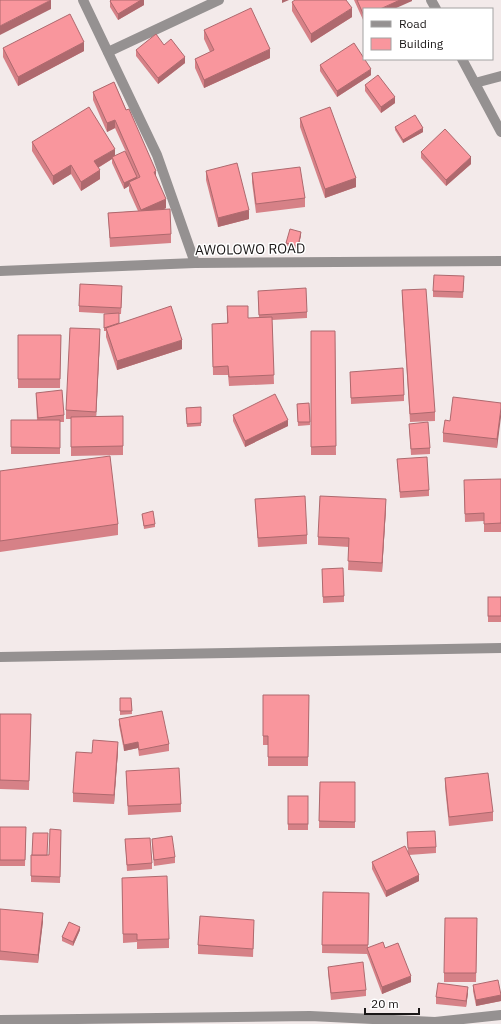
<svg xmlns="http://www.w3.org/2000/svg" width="501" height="1024" font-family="'IBM Plex Sans',sans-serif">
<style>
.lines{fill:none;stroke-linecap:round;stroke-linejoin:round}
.minor{stroke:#959191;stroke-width:10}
.wall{fill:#d68187}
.shaded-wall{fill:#ae696e}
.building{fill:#f9969d;stroke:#ae696e}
.labels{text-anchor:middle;stroke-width:3;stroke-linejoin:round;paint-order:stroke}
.street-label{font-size:14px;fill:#1a1717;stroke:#fff}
</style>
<rect width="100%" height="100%" fill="#f3eaea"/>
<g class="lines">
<g class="minor">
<path d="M 83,0 L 157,155 L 195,263"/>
<path d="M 431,0 L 436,9"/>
<path d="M 108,52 L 219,0"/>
<path d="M 462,59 L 501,132"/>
<path d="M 475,83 L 501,76"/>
<path d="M 0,271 L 195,263 L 501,261"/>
<path d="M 0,657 L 501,648"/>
<path d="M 0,1020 L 310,1016 L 435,1022 L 501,1015"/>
</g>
</g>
<g class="wall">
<path d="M 144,0 L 144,5 L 118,20 L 110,7 L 110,1 Z"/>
<path d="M 354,0 L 412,0 L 412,1 L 364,9 L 364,22 Z"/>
<path d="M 292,2 L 352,17 L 311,43 L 292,11 Z"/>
<path d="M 204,30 L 270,58 L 204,88 L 195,68 L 195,59 L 210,52 L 204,39 Z"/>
<path d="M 164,45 L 185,63 L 158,84 L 136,56 L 136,50 Z"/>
<path d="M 3,48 L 84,51 L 18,86 L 3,57 Z"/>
<path d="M 320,65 L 371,75 L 337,97 L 320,71 Z"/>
<path d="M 114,82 L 156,177 L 166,208 L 163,210 L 171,234 L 171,243 L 110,247 L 108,213 L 138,211 L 129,191 L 129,186 L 124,189 L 112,163 L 112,159 L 98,168 L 100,179 L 81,191 L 71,174 L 53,185 L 32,151 L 32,142 L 115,156 L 126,152 L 115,128 L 107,132 L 93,100 L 93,92 Z"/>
<path d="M 365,85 L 395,103 L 381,113 L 365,91 Z"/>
<path d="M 300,118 L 356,187 L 325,198 L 300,127 Z"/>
<path d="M 395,127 L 423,132 L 403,143 L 395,130 Z"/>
<path d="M 421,152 L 471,164 L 446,186 L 421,158 Z"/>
<path d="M 206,171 L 249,219 L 218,227 L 206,180 Z"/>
<path d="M 252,173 L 305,198 L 305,207 L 256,213 L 252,182 Z"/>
<path d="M 301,235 L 298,249 L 286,246 L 286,243 Z"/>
<path d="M 464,282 L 463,298 L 433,297 L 433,291 Z"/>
<path d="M 402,290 L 435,412 L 435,421 L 410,422 L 402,299 Z"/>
<path d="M 122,293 L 121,314 L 119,314 L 119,323 L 182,349 L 117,370 L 106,337 L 106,331 L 104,331 L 104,314 L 114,314 L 79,312 L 79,306 Z"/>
<path d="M 258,297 L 307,312 L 307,318 L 272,320 L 274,384 L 229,386 L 228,375 L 213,375 L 212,324 L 227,323 L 227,306 L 248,318 L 259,318 Z"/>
<path d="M 311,331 L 335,331 L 336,455 L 311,455 Z"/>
<path d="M 18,335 L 61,335 L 60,388 L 18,388 Z"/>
<path d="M 100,338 L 96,416 L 123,416 L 123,455 L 71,456 L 71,419 L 66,419 L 66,410 Z"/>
<path d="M 350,372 L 404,395 L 404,401 L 351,404 Z"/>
<path d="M 36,393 L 64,415 L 64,422 L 60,422 L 60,454 L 11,454 L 11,420 L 37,420 Z"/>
<path d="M 309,403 L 310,425 L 298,426 L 297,404 Z"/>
<path d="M 501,403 L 497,448 L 443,442 L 443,433 L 450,421 Z"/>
<path d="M 201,407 L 201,426 L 187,427 L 186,408 Z"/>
<path d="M 233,415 L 288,426 L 245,447 L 233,421 Z"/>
<path d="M 409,424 L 430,448 L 430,454 L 411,455 Z"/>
<path d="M 397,459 L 429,490 L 429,496 L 400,498 Z"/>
<path d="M 0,471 L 118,524 L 118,535 L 0,552 Z"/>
<path d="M 501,479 L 501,532 L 484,532 L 484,521 L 465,522 L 464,489 Z"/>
<path d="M 255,499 L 307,535 L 307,544 L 258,547 Z"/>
<path d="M 386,508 L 382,572 L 348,570 L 349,547 L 318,545 L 318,537 Z"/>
<path d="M 142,514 L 155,524 L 155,527 L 144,529 Z"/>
<path d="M 322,569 L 344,596 L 344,602 L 323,603 Z"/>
<rect x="488" y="597" width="13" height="25"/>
<path d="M 263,695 L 309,695 L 308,766 L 268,766 L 268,745 L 263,745 Z"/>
<path d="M 120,698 L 131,698 L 132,714 L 120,715 Z"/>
<path d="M 0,714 L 31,714 L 29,790 L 0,789 Z"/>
<path d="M 119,719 L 169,744 L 169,751 L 139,756 L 138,748 L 124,751 L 119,725 Z"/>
<path d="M 118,751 L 114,804 L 73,802 L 73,793 L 92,753 Z"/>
<path d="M 126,771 L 181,804 L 181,812 L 128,815 Z"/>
<path d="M 445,778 L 493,812 L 493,821 L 449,826 L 445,787 Z"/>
<path d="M 320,782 L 355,782 L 355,828 L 319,828 Z"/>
<rect x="288" y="796" width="20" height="34"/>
<path d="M 0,827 L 26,827 L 25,866 L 0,866 Z"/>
<path d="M 407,832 L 436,847 L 436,853 L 409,855 L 419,881 L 386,897 L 372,869 L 372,862 L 408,852 Z"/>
<path d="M 61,836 L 60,883 L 31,882 L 31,855 L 49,855 Z"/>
<path d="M 125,839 L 152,863 L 152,869 L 127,871 Z"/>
<path d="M 152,839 L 175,857 L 175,863 L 154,866 L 152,845 Z"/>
<path d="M 122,878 L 169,939 L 169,948 L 137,949 L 137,942 L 123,943 Z"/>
<path d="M 323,892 L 369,893 L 368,948 L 385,948 L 411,982 L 382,994 L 367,954 L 322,953 Z"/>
<path d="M 0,909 L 43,921 L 38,963 L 0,960 Z"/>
<path d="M 477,927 L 476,982 L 444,982 L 444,973 Z"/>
<path d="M 254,929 L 253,957 L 198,954 L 198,945 Z"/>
<path d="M 80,930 L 73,946 L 62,941 L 62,937 Z"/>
<path d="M 328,967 L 366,990 L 366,996 L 331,1000 L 328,973 Z"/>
<path d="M 473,985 L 501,994 L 501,1001 L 476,1006 L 473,991 Z"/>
<path d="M 468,993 L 466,1007 L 436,1004 L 436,997 Z"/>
</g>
<g class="shaded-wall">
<path d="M 51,0 L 51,9 L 0,35 L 0,26 Z"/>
<path d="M 141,0 L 144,0 L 144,5 L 118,20 L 118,14 Z"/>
<path d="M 282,0 L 289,0 L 282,3 Z"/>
<path d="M 400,0 L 412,0 L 412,1 L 394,9 L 380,9 Z"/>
<path d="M 352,8 L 352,17 L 311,43 L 311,34 Z"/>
<path d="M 84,42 L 84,51 L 18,86 L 18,77 Z"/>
<path d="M 270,49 L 270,58 L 204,88 L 204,80 Z"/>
<path d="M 185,57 L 185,63 L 158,84 L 158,78 Z"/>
<path d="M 371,69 L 371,75 L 337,97 L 337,91 Z"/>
<path d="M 395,97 L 395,103 L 381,113 L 381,107 Z"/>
<path d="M 115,120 L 115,128 L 107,132 L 107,123 Z"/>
<path d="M 423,128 L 423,132 L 403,143 L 403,140 Z"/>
<path d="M 115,149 L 115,158 L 112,157 L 112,159 L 94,170 L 94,161 Z"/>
<path d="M 471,157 L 471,164 L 446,186 L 446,180 Z"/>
<path d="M 71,165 L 71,174 L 53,185 L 53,176 Z"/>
<path d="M 100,170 L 100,179 L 81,191 L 81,182 Z"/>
<path d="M 156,171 L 156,180 L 154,172 Z"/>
<path d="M 137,177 L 137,183 L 129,182 L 129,186 L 124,189 L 124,183 Z"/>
<path d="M 356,178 L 356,187 L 325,198 L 325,189 Z"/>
<path d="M 166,199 L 166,208 L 141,219 L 141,210 Z"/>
<path d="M 249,210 L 249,219 L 218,227 L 218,218 Z"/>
<path d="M 301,232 L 301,235 L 298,249 L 298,246 Z"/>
<path d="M 100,329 L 100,338 L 96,420 L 96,412 Z"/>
<path d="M 182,340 L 182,349 L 117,370 L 117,361 Z"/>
<path d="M 501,408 L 501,417 L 497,448 L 497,439 Z"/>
<path d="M 288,420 L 288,426 L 245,447 L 245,441 Z"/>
<path d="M 386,499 L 386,508 L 382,572 L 382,563 Z"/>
<path d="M 118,742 L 118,751 L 114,804 L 114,795 Z"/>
<path d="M 138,742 L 138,748 L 124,751 L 124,745 Z"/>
<path d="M 419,875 L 419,881 L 386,897 L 386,891 Z"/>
<path d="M 43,913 L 43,921 L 38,963 L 38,955 Z"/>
<path d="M 80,927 L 80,930 L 73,946 L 73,942 Z"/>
<path d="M 411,976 L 411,982 L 382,994 L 382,987 Z"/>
<path d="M 468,987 L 468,993 L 466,1007 L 466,1001 Z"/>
<path d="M 501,995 L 501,1001 L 476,1006 L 476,1000 Z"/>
</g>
<g class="building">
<path d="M 0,0 L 51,0 L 0,26 Z"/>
<path d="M 111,0 L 141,0 L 118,14 L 110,1 Z"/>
<path d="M 295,0 L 346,0 L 352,8 L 311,34 L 292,2 Z"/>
<path d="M 357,0 L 400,0 L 380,9 L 364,9 L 364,16 Z"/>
<path d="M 251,8 L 270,49 L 204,80 L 195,59 L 214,50 L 204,30 Z"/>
<path d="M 70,14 L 84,42 L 18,77 L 3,48 Z"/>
<path d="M 156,34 L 164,45 L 171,39 L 185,57 L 158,78 L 136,50 Z"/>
<path d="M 354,43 L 371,69 L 337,91 L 320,65 Z"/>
<path d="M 378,75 L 395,97 L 381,107 L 365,85 Z"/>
<path d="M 114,82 L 126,110 L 129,109 L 156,171 L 154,172 L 166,199 L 141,210 L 129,182 L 140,177 L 115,120 L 107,123 L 93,92 Z"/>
<path d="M 89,107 L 115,149 L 94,161 L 100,170 L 81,182 L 71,165 L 53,176 L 32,142 Z"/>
<path d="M 330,107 L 356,178 L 325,189 L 300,118 Z"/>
<path d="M 415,115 L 423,128 L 403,140 L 395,127 Z"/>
<path d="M 445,129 L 471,157 L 446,180 L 421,152 Z"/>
<path d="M 125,151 L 137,177 L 124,183 L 112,157 Z"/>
<path d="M 237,163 L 249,210 L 218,218 L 206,171 Z"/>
<path d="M 300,167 L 305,198 L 256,204 L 252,173 Z"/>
<path d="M 170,209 L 171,234 L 110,238 L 108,213 Z"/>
<path d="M 290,229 L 301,232 L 298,246 L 286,243 Z"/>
<path d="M 434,275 L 464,276 L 463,292 L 433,291 Z"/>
<path d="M 80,284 L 122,286 L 121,308 L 79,306 Z"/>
<path d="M 306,288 L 307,312 L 259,315 L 258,291 Z"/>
<path d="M 426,289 L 435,412 L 410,414 L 402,290 Z"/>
<path d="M 171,306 L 182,340 L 117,361 L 106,328 Z"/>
<path d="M 227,306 L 248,306 L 248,318 L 272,317 L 274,375 L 229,377 L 228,366 L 213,367 L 212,324 L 228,323 Z"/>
<path d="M 119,313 L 119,323 L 104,328 L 104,314 Z"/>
<path d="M 70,328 L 100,329 L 96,412 L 66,410 Z"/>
<path d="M 311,331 L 335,331 L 336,446 L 311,447 Z"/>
<path d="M 18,335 L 61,335 L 60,379 L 18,379 Z"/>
<path d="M 403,368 L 404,395 L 351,398 L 350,372 Z"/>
<path d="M 62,390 L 64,415 L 38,418 L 36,393 Z"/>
<path d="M 275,394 L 288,420 L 245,441 L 233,415 Z"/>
<path d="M 453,397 L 501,403 L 501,408 L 497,439 L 443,433 L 445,420 L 450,421 Z"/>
<path d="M 309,403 L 310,422 L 298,422 L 297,404 Z"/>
<path d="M 201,407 L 201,423 L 187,424 L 186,408 Z"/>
<path d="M 123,416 L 123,446 L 71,447 L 71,417 Z"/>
<path d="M 11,420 L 60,420 L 60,448 L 11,447 Z"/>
<path d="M 428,422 L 430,448 L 411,449 L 409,424 Z"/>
<path d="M 110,456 L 118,524 L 0,541 L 0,471 Z"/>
<path d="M 427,457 L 429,490 L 400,492 L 397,459 Z"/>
<path d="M 501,479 L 501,523 L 484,524 L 484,513 L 465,514 L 464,480 Z"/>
<path d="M 305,496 L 307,535 L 258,538 L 255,499 Z"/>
<path d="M 320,496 L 386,499 L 382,563 L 348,561 L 349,538 L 318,537 Z"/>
<path d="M 153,511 L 155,524 L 144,526 L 142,514 Z"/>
<path d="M 343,568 L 344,596 L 323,597 L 322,569 Z"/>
<rect x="488" y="597" width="13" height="19"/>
<path d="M 263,695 L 309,695 L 308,757 L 268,757 L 268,736 L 263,736 Z"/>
<path d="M 120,698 L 131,698 L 132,711 L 120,711 Z"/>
<path d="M 162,711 L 169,744 L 139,750 L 138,742 L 124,745 L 119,719 Z"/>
<path d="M 0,714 L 31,714 L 29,781 L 0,780 Z"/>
<path d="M 93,740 L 118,742 L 114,795 L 73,793 L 76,752 L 92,753 Z"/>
<path d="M 179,768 L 181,804 L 128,806 L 126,771 Z"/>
<path d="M 488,773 L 493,812 L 449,817 L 445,778 Z"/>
<path d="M 320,782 L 355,782 L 355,822 L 319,821 Z"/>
<rect x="288" y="796" width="20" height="28"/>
<path d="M 0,827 L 26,827 L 25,860 L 0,860 Z"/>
<path d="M 50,829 L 61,830 L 60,877 L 31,876 L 31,855 L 49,855 Z"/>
<path d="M 435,831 L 436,847 L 408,848 L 407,832 Z"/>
<path d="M 33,833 L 48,833 L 47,855 L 32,855 Z"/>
<path d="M 172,836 L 175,857 L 154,860 L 152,839 Z"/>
<path d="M 150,838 L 152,863 L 127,865 L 125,839 Z"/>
<path d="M 405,846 L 419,875 L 386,891 L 372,862 Z"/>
<path d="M 167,876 L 169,939 L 137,940 L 137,934 L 123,934 L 122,878 Z"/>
<path d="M 323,892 L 369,893 L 368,945 L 322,945 Z"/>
<path d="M 0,909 L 43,913 L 38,955 L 0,951 Z"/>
<path d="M 200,916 L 254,920 L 253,949 L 198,945 Z"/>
<path d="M 445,918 L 477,918 L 476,973 L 444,973 Z"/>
<path d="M 69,922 L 80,927 L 73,942 L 62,937 Z"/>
<path d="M 383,942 L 385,948 L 398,943 L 411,976 L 382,987 L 367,948 Z"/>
<path d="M 363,962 L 366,990 L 331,993 L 328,967 Z"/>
<path d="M 498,980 L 501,995 L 476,1000 L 473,985 Z"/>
<path d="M 438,983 L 468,987 L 466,1001 L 436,997 Z"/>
</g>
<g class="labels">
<g class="street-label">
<text transform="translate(250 249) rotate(-1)" y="5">AWOLOWO ROAD</text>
</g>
</g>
<rect x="363" y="8" width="130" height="52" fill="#ffffff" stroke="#a3a2a2"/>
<rect x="371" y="21" width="20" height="6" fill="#959191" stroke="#a3a2a2"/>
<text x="399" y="28" font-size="12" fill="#1a1717">Road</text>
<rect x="371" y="38" width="20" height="12" fill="#f9969d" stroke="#a3a2a2"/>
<text x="399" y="48" font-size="12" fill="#1a1717">Building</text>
<path d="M365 1008v6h54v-6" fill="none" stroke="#1a1717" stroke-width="2"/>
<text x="371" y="1008" font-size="12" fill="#1a1717" stroke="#ffffff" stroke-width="3" paint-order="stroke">20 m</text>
</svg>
